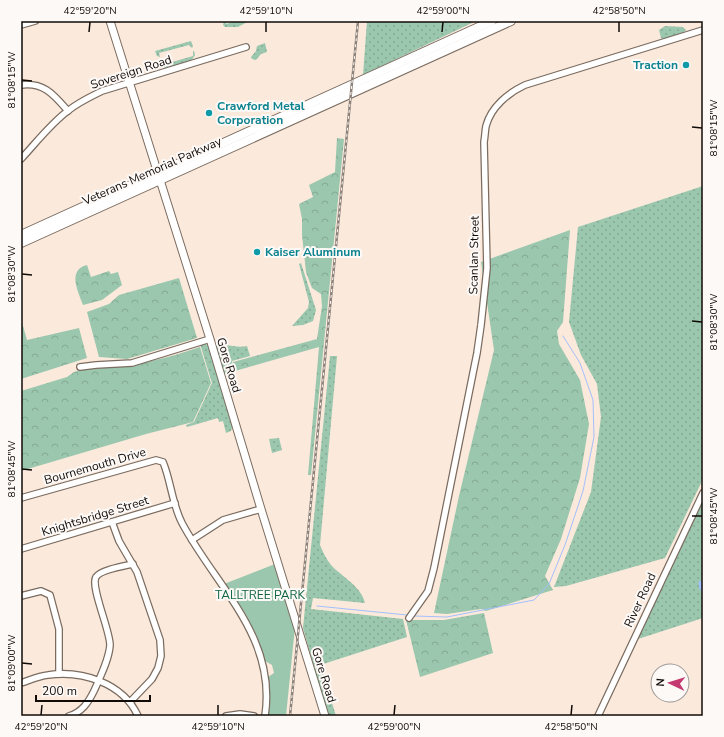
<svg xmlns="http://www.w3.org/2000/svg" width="724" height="737" font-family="'Nunito Sans',sans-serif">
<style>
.grass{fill:url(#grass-dots)}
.forest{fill:url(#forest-crowns)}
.park{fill:#9ac7ad}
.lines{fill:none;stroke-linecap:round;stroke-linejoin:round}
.stream{stroke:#a4c0fc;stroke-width:1}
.river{stroke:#a4c0fc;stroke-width:7}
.minor-casing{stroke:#7b6c60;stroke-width:8}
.major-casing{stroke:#7b6c60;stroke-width:9}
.highway-casing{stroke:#7b6c60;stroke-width:10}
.minor{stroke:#fff;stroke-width:5.5}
.major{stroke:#fff;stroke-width:7}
.highway{stroke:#fff;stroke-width:8}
.rail-casing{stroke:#8c8077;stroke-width:2.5}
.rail{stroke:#fdf9f7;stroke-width:1;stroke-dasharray:3;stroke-linecap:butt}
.ticks{fill:none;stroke:#110b07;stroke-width:1.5}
.culture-dot{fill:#0f9aa8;stroke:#fdf9f7;stroke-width:1.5}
.labels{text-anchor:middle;stroke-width:4;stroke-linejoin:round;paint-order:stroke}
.culture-label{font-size:12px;font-weight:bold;fill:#0d838f;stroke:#fdf9f7;text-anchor:start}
.street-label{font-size:12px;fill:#110b07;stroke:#fdf9f7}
.park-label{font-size:12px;fill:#0e6542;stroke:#fdf9f7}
.neatline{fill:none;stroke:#110b07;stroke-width:1.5}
.ticks-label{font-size:10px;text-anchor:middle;fill:#110b07}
</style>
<defs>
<pattern id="grass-dots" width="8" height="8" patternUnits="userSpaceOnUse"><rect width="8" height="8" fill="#9ac7ad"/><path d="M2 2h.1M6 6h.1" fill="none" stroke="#84aa93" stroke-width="1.8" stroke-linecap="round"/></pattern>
<pattern id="forest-crowns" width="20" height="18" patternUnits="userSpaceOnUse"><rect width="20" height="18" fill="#9ac7ad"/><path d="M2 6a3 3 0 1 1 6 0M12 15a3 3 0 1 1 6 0" fill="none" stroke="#84aa93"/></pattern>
</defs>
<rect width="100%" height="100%" fill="#fbe9dc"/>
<g class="grass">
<path d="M 224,21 L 226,21 L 226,24 L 236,21 L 249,21 L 238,27 L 225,27 L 223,25 Z"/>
<path d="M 367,21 L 476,21 L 363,75 Z"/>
<path d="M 665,26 L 683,27 L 686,30 L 684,32 L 664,39 L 661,38 L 659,30 Z"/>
<path d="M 191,41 L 193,46 L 192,48 L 189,45 L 159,53 L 160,57 L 157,56 L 155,51 Z"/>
<path d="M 265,43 L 267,52 L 261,54 L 256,60 L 252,59 L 251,57 L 256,51 L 257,46 Z"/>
<path d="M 193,51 L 194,51 L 195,55 L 191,61 L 166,69 L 160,66 L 161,62 L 162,65 L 193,56 Z"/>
<path d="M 703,186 C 703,213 701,240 703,266 L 703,479 L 665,558 L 566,586 L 554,587 L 591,492 L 601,417 L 597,384 L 581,355 L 569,322 L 578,227 Z"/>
<path d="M 301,263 L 316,310 L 313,321 L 303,325 L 292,326 L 308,308 L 309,302 L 299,264 Z"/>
<path d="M 218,343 C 228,345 237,348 247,346 L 250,356 L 232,361 L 234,372 L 224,375 L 215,346 Z"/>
<path d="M 200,344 L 206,344 L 209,347 L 233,425 L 231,431 L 226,433 L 223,421 L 219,422 L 218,418 L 187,427 L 186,425 L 194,422 L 212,383 Z"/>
<path d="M 330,356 L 337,356 L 320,545 C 323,552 326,559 331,565 C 342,577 361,586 365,603 L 313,598 L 311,609 L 403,619 L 407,637 L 314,667 L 303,628 Z"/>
<path d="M 279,438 L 282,450 L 272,453 L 269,439 Z"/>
<path d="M 703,500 L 703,618 L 635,640 L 703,501 Z"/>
<path d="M 321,667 L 336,716 L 328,716 L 314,669 Z"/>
</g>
<g class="forest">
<path d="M 337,138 L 344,139 L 311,475 L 308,475 L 319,347 L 235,371 L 233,362 L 317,339 L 322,306 L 321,294 L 312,288 L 306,272 L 302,235 L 302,219 L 299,204 L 313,197 L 309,185 L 335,172 Z"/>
<path d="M 570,230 L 563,322 L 557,331 L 559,344 L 580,380 L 589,424 L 580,478 L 561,539 L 545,576 L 553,590 L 486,611 L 481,609 L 447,614 L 434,613 L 459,496 L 494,350 L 481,262 Z"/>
<path d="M 87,265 L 91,277 L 109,271 L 111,274 L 118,272 L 122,285 L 102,300 L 83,305 C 78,291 67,270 87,265 Z"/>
<path d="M 179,278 L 197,338 L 127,359 L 99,357 L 87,312 L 109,304 L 119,295 Z"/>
<path d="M 21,319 L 27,340 L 79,328 L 87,358 L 21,379 Z"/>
<path d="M 200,347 L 211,383 L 193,422 L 146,434 L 21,471 L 21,391 L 67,377 L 74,372 L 87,368 L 130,366 L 172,356 Z"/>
<path d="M 484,613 L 493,653 L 420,677 L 406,620 L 444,620 Z"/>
</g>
<path class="park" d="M 275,564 L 295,627 L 286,716 L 268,716 L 270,693 L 268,677 L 274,673 L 272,665 L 265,661 L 256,634 L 224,584 Z"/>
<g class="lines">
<g class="stream">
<path d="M 317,606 L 407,615"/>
<path d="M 414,616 L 447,617 L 534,600 L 549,584 L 565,545 L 583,491 L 594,437 L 593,400 L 580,363 L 563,336"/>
</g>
<path class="river" d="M 702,584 L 703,588"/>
<g class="minor-casing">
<g id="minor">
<path d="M 21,25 L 35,21"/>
<path d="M 21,85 C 44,82 54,95 68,111"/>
<path d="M 21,159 C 36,143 51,123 69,110 C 79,102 90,97 102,91 L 246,47"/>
<path d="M 80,367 L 96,365 L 132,363 L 210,339"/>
<path d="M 21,498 L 156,460 L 163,462 C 171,481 172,504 182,523 C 216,587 277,636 265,716"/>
<path d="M 112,522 L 119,541 L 137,572 L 160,640 L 161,656 L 158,668 L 152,679 L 130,702"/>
<path d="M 192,540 L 223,520 L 261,509"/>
<path d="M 21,549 L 175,503"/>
<path d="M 21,596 L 41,591 L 50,595 L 59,629 L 59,674"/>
<path d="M 409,618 L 428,591 L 434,568 L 477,353 L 481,325 L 487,268 L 484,142 C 485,137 485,131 486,126 C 491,107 508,93 525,85 L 703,30"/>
<path d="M 21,683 C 30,680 39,676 48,675 C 82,670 123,683 138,716"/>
<path d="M 69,716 C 82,712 88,703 94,691 C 100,677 109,660 110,645 C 110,630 90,586 96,577 C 100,570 124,566 133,564"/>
<path d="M 226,716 L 240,714 L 254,716"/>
<path d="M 598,716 L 703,493"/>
</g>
</g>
<g class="major-casing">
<path id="major" d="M 110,21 L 210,339 L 261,509 L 325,716"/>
</g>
<g class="highway-casing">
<g id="highway">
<path d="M 21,235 L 492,21"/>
<path d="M 21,243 L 511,21"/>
</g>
</g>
<use href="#minor" class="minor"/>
<use href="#major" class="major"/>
<use href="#highway" class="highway"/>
<g class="rail-casing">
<path id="rail" d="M 290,716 L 358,21"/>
</g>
<use href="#rail" class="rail"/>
</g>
<path class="ticks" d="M 89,32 L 90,22M 266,32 L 266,22M 442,32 L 443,22M 619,32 L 619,22M 22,80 L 32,81M 692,127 L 702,128M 22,274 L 32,275M 692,321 L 702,322M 22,469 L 32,470M 692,516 L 702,516M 22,663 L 32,664M 41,715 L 42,705M 218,715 L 218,705M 394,715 L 395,705M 571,715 L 572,705"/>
<g class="culture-dot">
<circle cx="686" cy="65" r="4"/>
<circle cx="209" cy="113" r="4"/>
<circle cx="257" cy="252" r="4"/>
</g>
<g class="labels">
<g class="culture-label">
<text x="678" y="69" text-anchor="end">Traction</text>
<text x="217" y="110">Crawford Metal<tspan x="217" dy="14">Corporation</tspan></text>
<text x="265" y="256">Kaiser Aluminum</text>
</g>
<g class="street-label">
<text transform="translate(131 72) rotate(-18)" y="4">Sovereign Road</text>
<text transform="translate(152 171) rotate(-24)" y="4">Veterans Memorial Parkway</text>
<text transform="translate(474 255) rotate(-89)" y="4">Scanlan Street</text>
<text transform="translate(229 365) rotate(73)" y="4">Gore Road</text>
<text transform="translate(95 466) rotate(-16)" y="4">Bournemouth Drive</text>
<text transform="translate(95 516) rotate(-17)" y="4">Knightsbridge Street</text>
<text transform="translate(640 600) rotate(-65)" y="4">River Road</text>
<text transform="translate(324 675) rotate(73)" y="4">Gore Road</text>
</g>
<g class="park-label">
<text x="260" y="599">TALLTREE PARK</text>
</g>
</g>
<rect width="724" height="737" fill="none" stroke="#fdf9f7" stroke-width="44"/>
<g transform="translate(670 683) rotate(274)"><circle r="19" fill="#fdf9f7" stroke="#9f9a97"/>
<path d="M0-3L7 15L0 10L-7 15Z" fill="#c43970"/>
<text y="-6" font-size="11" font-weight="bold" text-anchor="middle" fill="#110b07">N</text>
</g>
<path d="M36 695v6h114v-6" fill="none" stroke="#110b07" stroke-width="2"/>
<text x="42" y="695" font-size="12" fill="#110b07" stroke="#fdf9f7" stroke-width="3" paint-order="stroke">200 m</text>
<rect x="22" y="22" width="680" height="693" class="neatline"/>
<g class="ticks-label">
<text x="90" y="14">42°59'20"N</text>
<text x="266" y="14">42°59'10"N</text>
<text x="443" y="14">42°59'00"N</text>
<text x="619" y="14">42°58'50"N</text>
<text transform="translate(11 80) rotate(-90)" y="4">81°08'15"W</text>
<text transform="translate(713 128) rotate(-90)" y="4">81°08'15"W</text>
<text transform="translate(11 274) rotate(-90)" y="4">81°08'30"W</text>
<text transform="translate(713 322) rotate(-90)" y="4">81°08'30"W</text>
<text transform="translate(11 469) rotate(-90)" y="4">81°08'45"W</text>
<text transform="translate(713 516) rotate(-90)" y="4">81°08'45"W</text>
<text transform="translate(11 663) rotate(-90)" y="4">81°09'00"W</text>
<text x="41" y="730">42°59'20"N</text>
<text x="218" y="730">42°59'10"N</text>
<text x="394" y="730">42°59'00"N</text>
<text x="571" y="730">42°58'50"N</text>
</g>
</svg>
